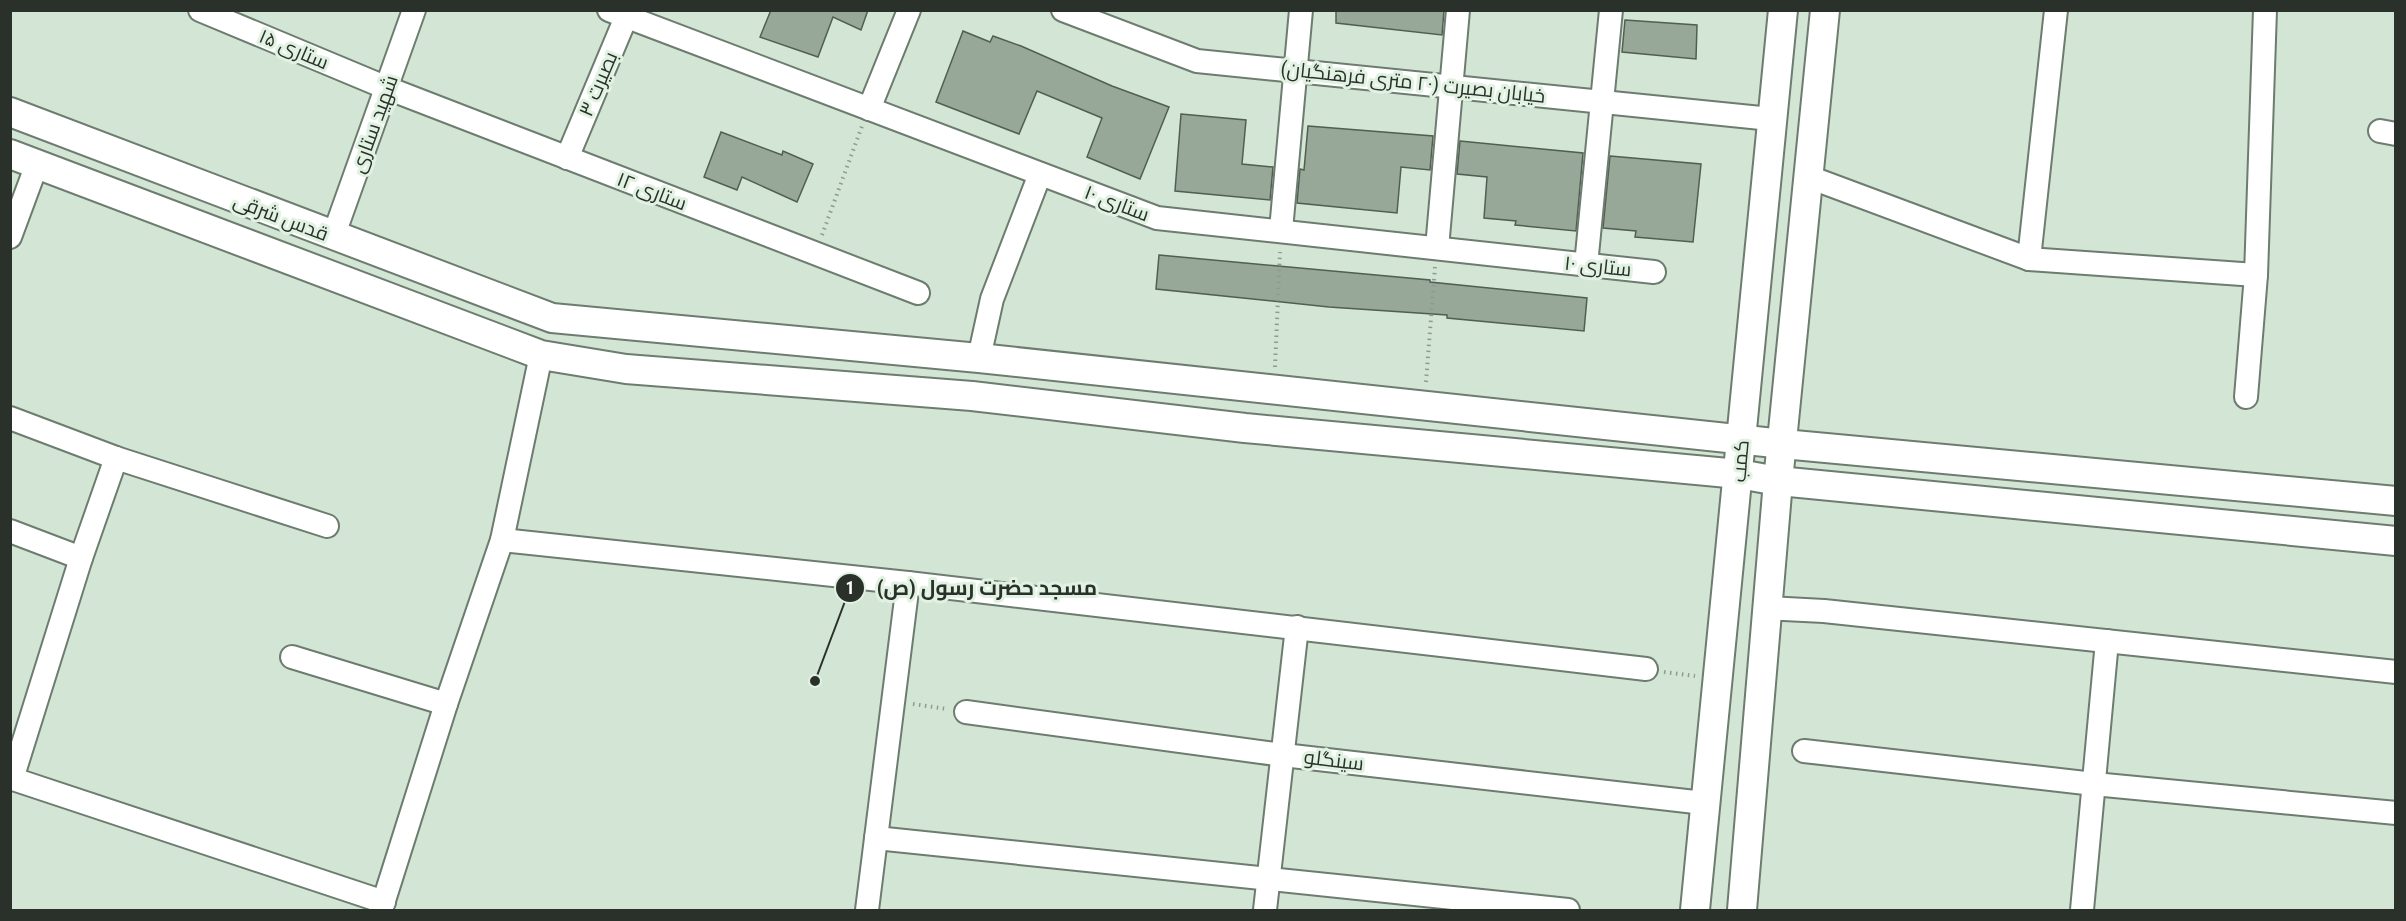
<svg xmlns="http://www.w3.org/2000/svg" width="2406" height="921" font-family="'Roboto Condensed',Cairo,sans-serif">
<style>
.building{fill:#97a899;stroke:#505f51;stroke-width:1.5}
.lines{fill:none;stroke-linecap:round;stroke-linejoin:round}
.minor-casing{stroke:#6c7c6e;stroke-width:26}
.tertiary-casing{stroke:#6c7c6e;stroke-width:32}
.path{stroke:#8e9c8f;stroke-width:4;stroke-dasharray:1.5 4.5;stroke-linecap:butt}
.minor{stroke:#fff;stroke-width:22}
.tertiary{stroke:#fff;stroke-width:28}
.labels{text-anchor:middle;stroke-width:6;stroke-linejoin:round;paint-order:stroke}
.street-label{font-size:20px;fill:#2a312a;stroke:#e1f2e2}
.leader{fill:none;stroke:#2a312a;stroke-width:2}
.callout-dot{fill:#2a312a;stroke:#e1f2e2;stroke-width:2}
.mark-label{font-size:18px;text-anchor:middle;font-weight:bold;fill:#fff}
.callout-label{font-size:21px;text-anchor:middle;font-weight:bold;fill:#2a312a;stroke:#e1f2e2;stroke-width:6;stroke-linejoin:round;paint-order:stroke}
</style>
<rect width="100%" height="100%" fill="#d3e5d5"/>
<g class="building">
<path d="M 771,10 L 868,10 L 861,30 L 833,17 L 818,57 L 760,37 Z"/>
<path d="M 1336,10 L 1444,10 L 1442,35 L 1336,23 Z"/>
<path d="M 1625,20 L 1697,25 L 1696,59 L 1622,52 Z"/>
<path d="M 963,31 L 990,42 L 993,36 L 1021,46 L 1112,86 L 1169,107 L 1140,179 L 1087,157 L 1102,118 L 1037,91 L 1019,134 L 936,102 Z"/>
<path d="M 1181,114 L 1246,120 L 1242,164 L 1273,167 L 1270,200 L 1175,191 Z"/>
<path d="M 1308,126 L 1433,136 L 1430,170 L 1401,167 L 1397,213 L 1297,203 L 1300,169 L 1304,170 Z"/>
<path d="M 721,132 L 782,155 L 783,151 L 813,164 L 797,202 L 742,177 L 737,190 L 704,177 Z"/>
<path d="M 1460,141 L 1583,153 L 1576,231 L 1515,225 L 1516,221 L 1484,218 L 1487,177 L 1457,174 Z"/>
<path d="M 1610,156 L 1701,164 L 1693,242 L 1635,237 L 1636,231 L 1603,228 Z"/>
<path d="M 1159,255 L 1430,280 L 1430,282 L 1587,298 L 1584,331 L 1447,318 L 1447,315 L 1329,307 L 1156,289 Z"/>
</g>
<g class="lines">
<g class="minor-casing">
<g id="minor">
<path d="M 200,10 L 387,88 L 918,293"/>
<path d="M 609,10 L 1157,218 L 1654,272"/>
<path d="M 1063,10 L 1197,61 L 1771,119"/>
<path d="M 869,109 L 909,10"/>
<path d="M 2380,131 L 2396,134"/>
<path d="M 567,158 L 629,10"/>
<path d="M 1809,177 L 2029,259 L 2256,275"/>
<path d="M 1281,230 L 1301,10"/>
<path d="M 10,237 L 37,164"/>
<path d="M 333,237 L 414,10"/>
<path d="M 1437,248 L 1458,10"/>
<path d="M 2029,259 L 2056,10"/>
<path d="M 1586,265 L 1611,10"/>
<path d="M 979,358 L 992,299 L 1040,174"/>
<path d="M 2246,397 L 2256,275 L 2265,10"/>
<path d="M 10,418 L 116,458 L 327,526"/>
<path d="M 10,531 L 81,558"/>
<path d="M 502,540 L 908,583 L 1646,669"/>
<path d="M 1766,608 L 1824,611 L 2396,672"/>
<path d="M 292,657 L 446,704"/>
<path d="M 966,712 L 1283,755 L 1704,803"/>
<path d="M 1804,751 L 2094,784 L 2396,813"/>
<path d="M 10,778 L 384,902"/>
<path d="M 12,779 L 81,558 L 116,458"/>
<path d="M 876,838 L 1568,910"/>
<path d="M 381,910 L 446,704 L 502,540 L 541,355"/>
<path d="M 867,910 L 908,583"/>
<path d="M 1265,910 L 1297,627"/>
<path d="M 2082,910 L 2107,641"/>
</g>
</g>
<g class="tertiary-casing">
<g id="tertiary">
<path d="M 10,112 L 552,318 L 979,358 L 1783,444 L 2396,501"/>
<path d="M 10,154 L 541,355 L 626,369 L 972,396 L 1245,428 L 1739,474 L 1778,481 L 2396,541"/>
<path d="M 1695,910 L 1783,10"/>
<path d="M 1742,910 L 1778,481 L 1825,10"/>
</g>
</g>
<g class="path">
<path d="M 822,235 L 862,126"/>
<path d="M 1275,367 L 1280,252"/>
<path d="M 1426,382 L 1435,267"/>
<path d="M 1664,672 L 1695,676"/>
<path d="M 913,704 L 947,709"/>
</g>
<use href="#minor" class="minor"/>
<use href="#tertiary" class="tertiary"/>
</g>
<g class="labels">
<g class="street-label">
<text transform="translate(294 49) rotate(23)" y="7">ستاری ۱۵</text>
<text transform="translate(1413 82) rotate(6)" y="7">خیابان بصیرت (۲۰ متری فرهنگیان)</text>
<text transform="translate(598 84) rotate(-67)" y="7">بصیرت ۳</text>
<text transform="translate(374 124) rotate(-70)" y="7">شهید ستاری</text>
<text transform="translate(652 191) rotate(21)" y="7">ستاری ۱۲</text>
<text transform="translate(1117 203) rotate(21)" y="7">ستاری ۱۰</text>
<text transform="translate(281 217) rotate(21)" y="7">قدس شرقی</text>
<text transform="translate(1598 266) rotate(6)" y="7">ستاری ۱۰</text>
<text transform="translate(1740 461) rotate(-85)" y="7">کمب</text>
<text transform="translate(1334 760) rotate(7)" y="7">سینگلو</text>
</g>
</g>
<path class="leader" d="M815 681L850 588"/>
<g class="callout-dot">
<circle cx="815" cy="681" r="6"/>
<circle cx="850" cy="588" r="15"/>
</g>
<g class="mark-label">
<text x="850" y="594">1</text>
</g>
<g class="callout-label">
<text x="987" y="595">مسجد حضرت رسول (ص)</text>
</g>
<rect width="2406" height="921" fill="none" stroke="#2a312a" stroke-width="24"/>
</svg>
